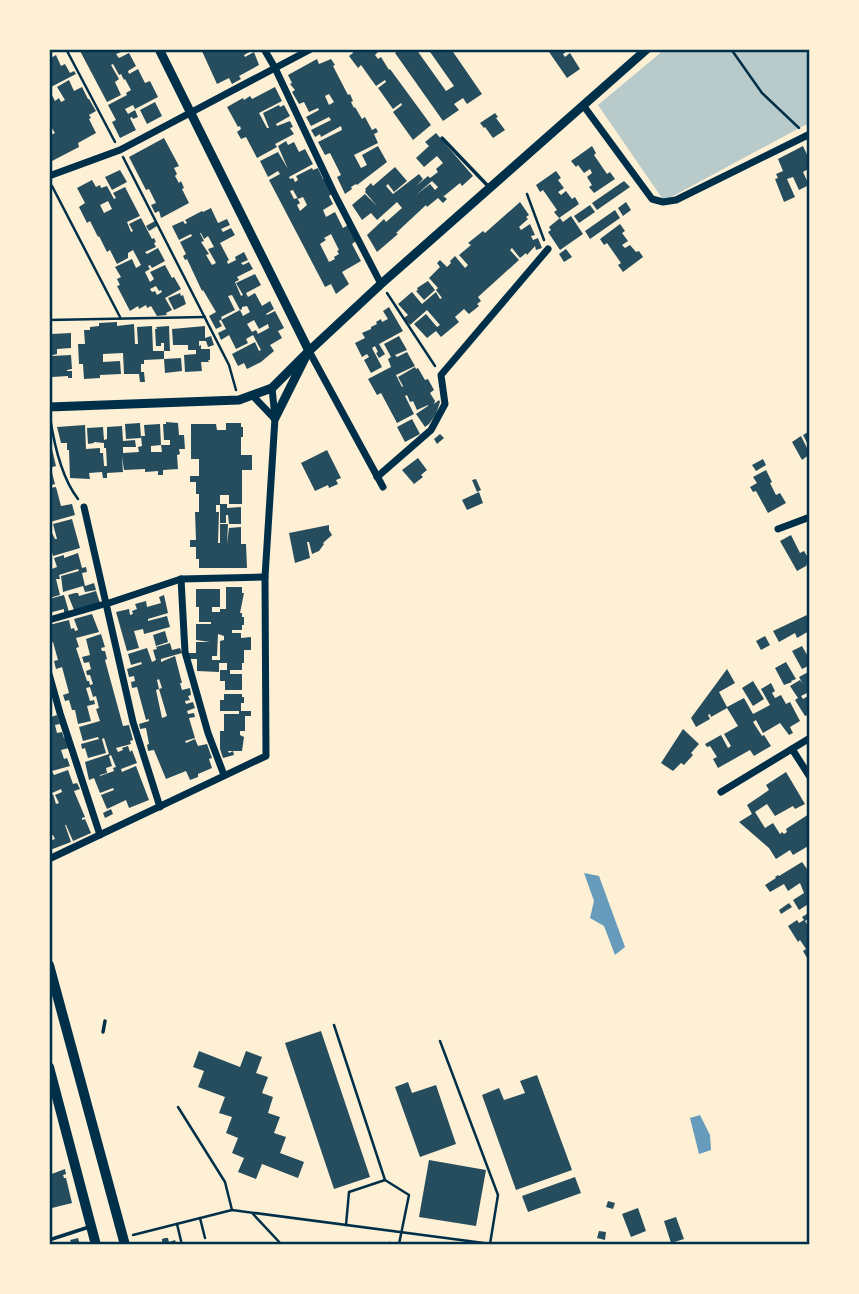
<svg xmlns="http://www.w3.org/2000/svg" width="859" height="1294" font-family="'Golos Text',sans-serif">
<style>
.green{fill:#b9caca}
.water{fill:#669bbc}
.building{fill:#264d5e;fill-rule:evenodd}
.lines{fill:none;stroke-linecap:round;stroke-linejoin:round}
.path{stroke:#003049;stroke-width:2.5}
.service{stroke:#003049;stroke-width:3.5}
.minor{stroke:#003049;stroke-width:7}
.tertiary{stroke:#003049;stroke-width:9}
.secondary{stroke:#003049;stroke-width:10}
.neatline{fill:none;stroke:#003049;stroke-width:2.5}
</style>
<rect width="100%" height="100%" fill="#fdf0d5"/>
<path class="green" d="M 665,49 L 810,49 L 810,127 L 805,125 L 664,201 L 598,105 Z"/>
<g class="water">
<path d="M 584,873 L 599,876 L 625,947 L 615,955 L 604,926 L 590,918 L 594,901 Z"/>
<path d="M 700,1115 L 710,1135 L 711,1150 L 699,1154 L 690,1118 Z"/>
</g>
<g class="building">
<path d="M 79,49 L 129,49 L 116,54 L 119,58 L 129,53 L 136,66 L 128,71 L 129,74 L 138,69 L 145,83 L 150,81 L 158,97 L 135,109 L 133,105 L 125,109 L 128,114 L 135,110 L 138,117 L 133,119 L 132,117 L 130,118 L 136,130 L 120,138 L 112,122 L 116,120 L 108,105 L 127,95 L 126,93 L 131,90 L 125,79 L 124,80 L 121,74 L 119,75 L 113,64 L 111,65 L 119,79 L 115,82 L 121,95 L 107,102 Z"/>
<path d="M 201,49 L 255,49 L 244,55 L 245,57 L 254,52 L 259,65 L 239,76 L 241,79 L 232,84 L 229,78 L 217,84 Z"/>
<path d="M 353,49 L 376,49 L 378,52 L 375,55 L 378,59 L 381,57 L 389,70 L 390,69 L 431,125 L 413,140 L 393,112 L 402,105 L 401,103 L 393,109 L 378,88 L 386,82 L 385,80 L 376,86 L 361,65 L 358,68 L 349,56 L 353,53 L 352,50 Z"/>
<path d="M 402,49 L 416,49 L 446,91 L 454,86 L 428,49 L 451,49 L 482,94 L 467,104 L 463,98 L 454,104 L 459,110 L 443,121 L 395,53 Z"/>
<path d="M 547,49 L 570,49 L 563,54 L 565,57 L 570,53 L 580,69 L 567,78 Z"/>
<path d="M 56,55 L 61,66 L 65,64 L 70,73 L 74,71 L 76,74 L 49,88 L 49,59 Z"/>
<path d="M 317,59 L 319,64 L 331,59 L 335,65 L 333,66 L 348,95 L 350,94 L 353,101 L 351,102 L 354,108 L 355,107 L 362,119 L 365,117 L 372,130 L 376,128 L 378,132 L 374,134 L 378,143 L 354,155 L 361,168 L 367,165 L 362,155 L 378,146 L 387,162 L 357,185 L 356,184 L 351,187 L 352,189 L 345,194 L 337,177 L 341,175 L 330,153 L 325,155 L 318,142 L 342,130 L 341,126 L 321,137 L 320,134 L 315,137 L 311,130 L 331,120 L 329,117 L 311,126 L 306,117 L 319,110 L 318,108 L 309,112 L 304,102 L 299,104 L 292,92 L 295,90 L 290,84 L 292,83 L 288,75 ZM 329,94 L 334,102 L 329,105 L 325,96 Z"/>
<path d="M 69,80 L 74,91 L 82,87 L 88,99 L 89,99 L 96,111 L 89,115 L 91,118 L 89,119 L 96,133 L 78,143 L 79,147 L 52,161 L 49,155 L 49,136 L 55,133 L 50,125 L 49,126 L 49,89 L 55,101 L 59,98 L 61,102 L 65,100 L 57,87 Z"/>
<path d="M 275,87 L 282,101 L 259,113 L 267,128 L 269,128 L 263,113 L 279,105 L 280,107 L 284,105 L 290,116 L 276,124 L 277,126 L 290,121 L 293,127 L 290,128 L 294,134 L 275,144 L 277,147 L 257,158 L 246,137 L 241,139 L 237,132 L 241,129 L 240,126 L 238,127 L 227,107 L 243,98 L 244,100 L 250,96 L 252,99 Z"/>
<path d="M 155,102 L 162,116 L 147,124 L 140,110 Z"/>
<path d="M 495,113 L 498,117 L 496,118 L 505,130 L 493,138 L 485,127 L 484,128 L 480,123 Z"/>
<path d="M 436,133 L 473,176 L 462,186 L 460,183 L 444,196 L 442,195 L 447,199 L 443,203 L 438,198 L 427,207 L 426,205 L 396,233 L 398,234 L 377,252 L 367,235 L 384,219 L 386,222 L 402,208 L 397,202 L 377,220 L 371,213 L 362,220 L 352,205 L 365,194 L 377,206 L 365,192 L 366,190 L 365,189 L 371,183 L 373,186 L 395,167 L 407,181 L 394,192 L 388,184 L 386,186 L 393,194 L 419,174 L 423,179 L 416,186 L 428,176 L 430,178 L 438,172 L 436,169 L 443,163 L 437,156 L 424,167 L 416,158 L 429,146 L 425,142 ZM 432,181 L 438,187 L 435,190 L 430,184 L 416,195 Z"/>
<path d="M 164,138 L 179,166 L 174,168 L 177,174 L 175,176 L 179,183 L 181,181 L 184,188 L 182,189 L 189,203 L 161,218 L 159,211 L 155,213 L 151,205 L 156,203 L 149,189 L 146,190 L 129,157 Z"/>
<path d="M 286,141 L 288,145 L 294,142 L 299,152 L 305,149 L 313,164 L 289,177 L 290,179 L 293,178 L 295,182 L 298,180 L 296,176 L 312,168 L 313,170 L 318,168 L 323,179 L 325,178 L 333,193 L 329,196 L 333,204 L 323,210 L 326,217 L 335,212 L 343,228 L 348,225 L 356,241 L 352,244 L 361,261 L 342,272 L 349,284 L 336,294 L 331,284 L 325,287 L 269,180 L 280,174 L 278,171 L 268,177 L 260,161 L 278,152 L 288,169 L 278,146 ZM 293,190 L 298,199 L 303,197 L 307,205 L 300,211 L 297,205 L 300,203 L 297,198 L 294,199 L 290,191 ZM 331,234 L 339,250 L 337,251 L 339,254 L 334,257 L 335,259 L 329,262 L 320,244 L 326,240 L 324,238 Z"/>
<path d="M 592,146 L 596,153 L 594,155 L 607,174 L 610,172 L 615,179 L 594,193 L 589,187 L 592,185 L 587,177 L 592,173 L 590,169 L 584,173 L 578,165 L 576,167 L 571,161 Z"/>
<path d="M 803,146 L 810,161 L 810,168 L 803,172 L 809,185 L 799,190 L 793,177 L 787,179 L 795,197 L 784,202 L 775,179 L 778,178 L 776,174 L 783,171 L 778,159 Z"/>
<path d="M 120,170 L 127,182 L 112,190 L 105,177 Z"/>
<path d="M 556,171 L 561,178 L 558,180 L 564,188 L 558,192 L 561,195 L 566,191 L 572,199 L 575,197 L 579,204 L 559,218 L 554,212 L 557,210 L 543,190 L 540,192 L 536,185 Z"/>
<path d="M 92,180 L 96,187 L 100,185 L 101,188 L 107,186 L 114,199 L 116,198 L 113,193 L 125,187 L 140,216 L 127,222 L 131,232 L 133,231 L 129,224 L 141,218 L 152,239 L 154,238 L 156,242 L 154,243 L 156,247 L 145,252 L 147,254 L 158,248 L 165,261 L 152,268 L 150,265 L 148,266 L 150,269 L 145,272 L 150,282 L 154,279 L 150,272 L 165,265 L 172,278 L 174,277 L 181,289 L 165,298 L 172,310 L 166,313 L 167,315 L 157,316 L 151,306 L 147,308 L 146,305 L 139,309 L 138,306 L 130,311 L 117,286 L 120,285 L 117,279 L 121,277 L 115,267 L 132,259 L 136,268 L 141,265 L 133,250 L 128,253 L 128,258 L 117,264 L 110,250 L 107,252 L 99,236 L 98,237 L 90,221 L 87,223 L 79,207 L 85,203 L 77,188 ZM 108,201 L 112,209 L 104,213 L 100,205 ZM 156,286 L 159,291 L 161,290 L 162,292 L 157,295 L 155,291 L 152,292 L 150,289 Z"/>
<path d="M 624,181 L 630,187 L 597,210 L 592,203 Z"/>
<path d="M 520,202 L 529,215 L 526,217 L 528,219 L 519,227 L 521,230 L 530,224 L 535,235 L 531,236 L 533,240 L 538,238 L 542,248 L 536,250 L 535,246 L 527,255 L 526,253 L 520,258 L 512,248 L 510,250 L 519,260 L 478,297 L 481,301 L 477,304 L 479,306 L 469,314 L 464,309 L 455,317 L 459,322 L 441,337 L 436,331 L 427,338 L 414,324 L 426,314 L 437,327 L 440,325 L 427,310 L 410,325 L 404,318 L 408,315 L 398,304 L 412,292 L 422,304 L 436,292 L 440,299 L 442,298 L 436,290 L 438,288 L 429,278 L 440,267 L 437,263 L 440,260 L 447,267 L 451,263 L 450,261 L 455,256 L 465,268 L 468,265 L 459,255 L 471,245 L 468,243 L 483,231 L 485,233 Z"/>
<path d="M 626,202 L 631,210 L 623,216 L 618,208 Z"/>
<path d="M 590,205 L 595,212 L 579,223 L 574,216 Z"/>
<path d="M 211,208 L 218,223 L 227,219 L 230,225 L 221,229 L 223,232 L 231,228 L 235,235 L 220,243 L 229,260 L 227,261 L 228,264 L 236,260 L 235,257 L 244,252 L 248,260 L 241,263 L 243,265 L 249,262 L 253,269 L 237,277 L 239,280 L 235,282 L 241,296 L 243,295 L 236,283 L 255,274 L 261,285 L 246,293 L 248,297 L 255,293 L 262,306 L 270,301 L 274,309 L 266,314 L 267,315 L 275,311 L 284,328 L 278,331 L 282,338 L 270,345 L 274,351 L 261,362 L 247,369 L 244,363 L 238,366 L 232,354 L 255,342 L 259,351 L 261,350 L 253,335 L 246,339 L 248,343 L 236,349 L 229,335 L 221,340 L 218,333 L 226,329 L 221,320 L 240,310 L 243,316 L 250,312 L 247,306 L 242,307 L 242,309 L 240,310 L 232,295 L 228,296 L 235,310 L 221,317 L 222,319 L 219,321 L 222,326 L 216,329 L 209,316 L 216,312 L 203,290 L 202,291 L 187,259 L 185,260 L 183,256 L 186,254 L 180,242 L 192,236 L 191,234 L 179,240 L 172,226 L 183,221 L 185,224 L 187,223 L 185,220 L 202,211 L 203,212 ZM 200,233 L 201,233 L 204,239 L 208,236 L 214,247 L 208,249 L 216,263 L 212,265 L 206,255 L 209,254 L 201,242 L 204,241 ZM 254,320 L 259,329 L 268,324 L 269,328 L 258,334 L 256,330 L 252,332 L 247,324 Z"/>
<path d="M 615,210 L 620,218 L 590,239 L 585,231 Z"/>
<path d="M 571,216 L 583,234 L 560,250 L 548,232 L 551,230 L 549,227 L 560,218 L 563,222 Z"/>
<path d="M 155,221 L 157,226 L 149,231 L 146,226 Z"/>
<path d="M 620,224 L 625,231 L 622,233 L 628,241 L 622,245 L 625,248 L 630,245 L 636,252 L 639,251 L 643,257 L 623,272 L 618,265 L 621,263 L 607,243 L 604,245 L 600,239 Z"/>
<path d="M 566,249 L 572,257 L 564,262 L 559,254 Z"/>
<path d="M 428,281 L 435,290 L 424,300 L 416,291 L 418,290 L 417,288 Z"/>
<path d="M 180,293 L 181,296 L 183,295 L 186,304 L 174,310 L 168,298 Z"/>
<path d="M 389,307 L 403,331 L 379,344 L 385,354 L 379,358 L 376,353 L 378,352 L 375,346 L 372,348 L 382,367 L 371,373 L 364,360 L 369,357 L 367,354 L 362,357 L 355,343 L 365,338 L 362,333 L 371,329 L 371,327 L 377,324 L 376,322 L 381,319 L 382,322 L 388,319 L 383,311 Z"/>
<path d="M 117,322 L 117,326 L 134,324 L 135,344 L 138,344 L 137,327 L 152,326 L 153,351 L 164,351 L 164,359 L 181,358 L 182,371 L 165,373 L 164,359 L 144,360 L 144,364 L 141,364 L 141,372 L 144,372 L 145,382 L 140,382 L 139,374 L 124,374 L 123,353 L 103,354 L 103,362 L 120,361 L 121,374 L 100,375 L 100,378 L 84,379 L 83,364 L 79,364 L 78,344 L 85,344 L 84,330 L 90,330 L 90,327 L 99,326 L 99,323 Z"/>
<path d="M 169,326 L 170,351 L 164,351 L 164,343 L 161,343 L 161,346 L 156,346 L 155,329 L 157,329 L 156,327 Z"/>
<path d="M 205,326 L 205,338 L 211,336 L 214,345 L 208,347 L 206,341 L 199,341 L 199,346 L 201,345 L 201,349 L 210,349 L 210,360 L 208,360 L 209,362 L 201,362 L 202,371 L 185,372 L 184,355 L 196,354 L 196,350 L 188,350 L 188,345 L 173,345 L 172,329 Z"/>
<path d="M 71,333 L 71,348 L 57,349 L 57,354 L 49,356 L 49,344 L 51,344 L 51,334 Z"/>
<path d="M 399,336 L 407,350 L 395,355 L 397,357 L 407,352 L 415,366 L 396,375 L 402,387 L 403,386 L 398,377 L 415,367 L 416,369 L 418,368 L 425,380 L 428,379 L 434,390 L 430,393 L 435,401 L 434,404 L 439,400 L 440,402 L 436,414 L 429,424 L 425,427 L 416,414 L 428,406 L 428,405 L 417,410 L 413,401 L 410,402 L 407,395 L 405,396 L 414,414 L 397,423 L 381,393 L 377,395 L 368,379 L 391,367 L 388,359 L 391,357 L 384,344 Z"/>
<path d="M 71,355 L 72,369 L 67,370 L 67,371 L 72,371 L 72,378 L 68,378 L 68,376 L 52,377 L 51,356 Z"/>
<path d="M 412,419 L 420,434 L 405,442 L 397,427 Z"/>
<path d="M 166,422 L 178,423 L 179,435 L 184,435 L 185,449 L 179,449 L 180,454 L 177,455 L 178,469 L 163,470 L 163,475 L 158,475 L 158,471 L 145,472 L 145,469 L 124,470 L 122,456 L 123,472 L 107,473 L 107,478 L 103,478 L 102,472 L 89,473 L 90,479 L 70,478 L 69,450 L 67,450 L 67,443 L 61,443 L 57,427 L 85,425 L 86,449 L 100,448 L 100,453 L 103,453 L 104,466 L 107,466 L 106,448 L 104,448 L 104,443 L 94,442 L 94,443 L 88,444 L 87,428 L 103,427 L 104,440 L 107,439 L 107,427 L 122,426 L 123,441 L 135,440 L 136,447 L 123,447 L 123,453 L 139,452 L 138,447 L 142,446 L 141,436 L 145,436 L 144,425 L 160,424 L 161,445 L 151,446 L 151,452 L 162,452 L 161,445 L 170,445 L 170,440 L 164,440 L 163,424 L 166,424 Z"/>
<path d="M 140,423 L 141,438 L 126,439 L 125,424 Z"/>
<path d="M 226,423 L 241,423 L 241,427 L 243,427 L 243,437 L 241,437 L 241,455 L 252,455 L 252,470 L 242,470 L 242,504 L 229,504 L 229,495 L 220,495 L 220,504 L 227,504 L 227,508 L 241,507 L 241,524 L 229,524 L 228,515 L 226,515 L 226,523 L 220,523 L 220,505 L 216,505 L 216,512 L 219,512 L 218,543 L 220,543 L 220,524 L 228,524 L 227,544 L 229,528 L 241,527 L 241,544 L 246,544 L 247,568 L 199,568 L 199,559 L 196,559 L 196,547 L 190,547 L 190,540 L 196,540 L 195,512 L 199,512 L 199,494 L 196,494 L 196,482 L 190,482 L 190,476 L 199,476 L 199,459 L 191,459 L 191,424 L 216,424 L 217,430 L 226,430 Z"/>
<path d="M 810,431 L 810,449 L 803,435 Z"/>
<path d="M 440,434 L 444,438 L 437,444 L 434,439 Z"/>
<path d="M 801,436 L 810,454 L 802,460 L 792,442 Z"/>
<path d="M 49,449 L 52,449 L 56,466 L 49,468 Z"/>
<path d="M 327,450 L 341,478 L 336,480 L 338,484 L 329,488 L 328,485 L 315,491 L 301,463 Z"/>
<path d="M 418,458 L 427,470 L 421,475 L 423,477 L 414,484 L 402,470 Z"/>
<path d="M 763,459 L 766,465 L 756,471 L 752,465 Z"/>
<path d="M 51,469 L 55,484 L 49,486 L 49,470 Z"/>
<path d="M 766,470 L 772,482 L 770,483 L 776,495 L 780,493 L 786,503 L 768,513 L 756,491 L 753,492 L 750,487 L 757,483 L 753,477 Z"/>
<path d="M 476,479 L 481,490 L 477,492 L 472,480 Z"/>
<path d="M 56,487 L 61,506 L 72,504 L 75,515 L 50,522 L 52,533 L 55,539 L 57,539 L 53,524 L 72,519 L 80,548 L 53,556 L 49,540 L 49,488 Z"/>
<path d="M 479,492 L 483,503 L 467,510 L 462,500 Z"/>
<path d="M 329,525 L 329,530 L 332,535 L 323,543 L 324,544 L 319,551 L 312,554 L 309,542 L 307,542 L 310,558 L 295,563 L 289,533 Z"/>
<path d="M 791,535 L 800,553 L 804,551 L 810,561 L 810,566 L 807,567 L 806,563 L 806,566 L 797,571 L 780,541 Z"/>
<path d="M 78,553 L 82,568 L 86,567 L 87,572 L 82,573 L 85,586 L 94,583 L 96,590 L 85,592 L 83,586 L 63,592 L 61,576 L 79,571 L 78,569 L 59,575 L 60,579 L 56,579 L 60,595 L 49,598 L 49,570 L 57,567 L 54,558 L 64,555 L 64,558 Z"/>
<path d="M 226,587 L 242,587 L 242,593 L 244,593 L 240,613 L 242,613 L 242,617 L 244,617 L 244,625 L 242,625 L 242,630 L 232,630 L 232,633 L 241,633 L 241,638 L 251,637 L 251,650 L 244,650 L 244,663 L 242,663 L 242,670 L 230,670 L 230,674 L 242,674 L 242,690 L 225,690 L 225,681 L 220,681 L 220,670 L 227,670 L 227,663 L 219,663 L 219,672 L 197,671 L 197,659 L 189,659 L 189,653 L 196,653 L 196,642 L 210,642 L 196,640 L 196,624 L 211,624 L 211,622 L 199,622 L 199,607 L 196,607 L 196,589 L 220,589 L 220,607 L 212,607 L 212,612 L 220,612 L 220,609 L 226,609 ZM 218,634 L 224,636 L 224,640 L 220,641 L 220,660 L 212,660 L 212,656 L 217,656 Z"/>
<path d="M 96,591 L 100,603 L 74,610 L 68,595 L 75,593 L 78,593 L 79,596 Z"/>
<path d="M 64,595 L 69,612 L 64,613 L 64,609 L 49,613 L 49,599 Z"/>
<path d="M 164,595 L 168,613 L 148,619 L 148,621 L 167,616 L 170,627 L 144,634 L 143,629 L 134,631 L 139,648 L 127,651 L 116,612 L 129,609 L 130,615 L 133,614 L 132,611 L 137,609 L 135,604 L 146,601 L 147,607 L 161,603 L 159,597 Z"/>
<path d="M 92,614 L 99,632 L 76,638 L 79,647 L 76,648 L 87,681 L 89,681 L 90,685 L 93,684 L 90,675 L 87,675 L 86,671 L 91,669 L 89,662 L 84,663 L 82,657 L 90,655 L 86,639 L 101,634 L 105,647 L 101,648 L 102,651 L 105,651 L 107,659 L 105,660 L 123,726 L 129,725 L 133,740 L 130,741 L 131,744 L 116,748 L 118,752 L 123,750 L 122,748 L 128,746 L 130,752 L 132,750 L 137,763 L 121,769 L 122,772 L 136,766 L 149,800 L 129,808 L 126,800 L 107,809 L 101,795 L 114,790 L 113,788 L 100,793 L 94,778 L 89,780 L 85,762 L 109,754 L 104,738 L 102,739 L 106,753 L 88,758 L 85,748 L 82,749 L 81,744 L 99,739 L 98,737 L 83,741 L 79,727 L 100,721 L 96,709 L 99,708 L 96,696 L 93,697 L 90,687 L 86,688 L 90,701 L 94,700 L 95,704 L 87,706 L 91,721 L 78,724 L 75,710 L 72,710 L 69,700 L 65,701 L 63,695 L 69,693 L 62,667 L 56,669 L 54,661 L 58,660 L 53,642 L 50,643 L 49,640 L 49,625 L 69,620 L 71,629 L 74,628 L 75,631 L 78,630 L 74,619 ZM 111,755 L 116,767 L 113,768 L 114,771 L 100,776 L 100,775 L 107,773 L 106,768 L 112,766 L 109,756 Z"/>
<path d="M 807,615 L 810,621 L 809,631 L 797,638 L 795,633 L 779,642 L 773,631 Z"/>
<path d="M 165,631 L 168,642 L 156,646 L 153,635 Z"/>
<path d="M 765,636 L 770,645 L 761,650 L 756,641 Z"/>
<path d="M 170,643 L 172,650 L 180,648 L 182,653 L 161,659 L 161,662 L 175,656 L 182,683 L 180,683 L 182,690 L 190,688 L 191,695 L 188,696 L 190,700 L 185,701 L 186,704 L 193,702 L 195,708 L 187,711 L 188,714 L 194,713 L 195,717 L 189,718 L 195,738 L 185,741 L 186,743 L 195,739 L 198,746 L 207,744 L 212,758 L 209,759 L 212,768 L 198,774 L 198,777 L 190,780 L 186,771 L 166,779 L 154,750 L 148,751 L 147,745 L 149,744 L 146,728 L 140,729 L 139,724 L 149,721 L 149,719 L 146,720 L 137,687 L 132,688 L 131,682 L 135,681 L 134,676 L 129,677 L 127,669 L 142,664 L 141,662 L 131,665 L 128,654 L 147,648 L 152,662 L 156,660 L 153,650 L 157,649 L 156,647 ZM 159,679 L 162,688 L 159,689 L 167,716 L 162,718 L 156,690 L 159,689 L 157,680 Z"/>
<path d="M 802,646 L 810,660 L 810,665 L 802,669 L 792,651 Z"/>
<path d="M 786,662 L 796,679 L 791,681 L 792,682 L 784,685 L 775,668 Z"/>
<path d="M 727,669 L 735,683 L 719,692 L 727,707 L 744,698 L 753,714 L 770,705 L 761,689 L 771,683 L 775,691 L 772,693 L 775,698 L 781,695 L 786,704 L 790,702 L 800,721 L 790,727 L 793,733 L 789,735 L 780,723 L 763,733 L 756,720 L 753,722 L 762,736 L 764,735 L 771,746 L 754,756 L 750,750 L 718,768 L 713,759 L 717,757 L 710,746 L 707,747 L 705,744 L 721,735 L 728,748 L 731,746 L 724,734 L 738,726 L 727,708 L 711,717 L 710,714 L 708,715 L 710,719 L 696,727 L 691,718 Z"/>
<path d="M 810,671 L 810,695 L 808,696 L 807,693 L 801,696 L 803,699 L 808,696 L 810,700 L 810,714 L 805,716 L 795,700 L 798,698 L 790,686 L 800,680 L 803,684 L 799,677 Z"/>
<path d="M 753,681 L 764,699 L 753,706 L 742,688 Z"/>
<path d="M 224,694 L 242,694 L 242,697 L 244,697 L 244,703 L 241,703 L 241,711 L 220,711 L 220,700 L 224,700 Z"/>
<path d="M 239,711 L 251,711 L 251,716 L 245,716 L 245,731 L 240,731 L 240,735 L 244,737 L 242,751 L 228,751 L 229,753 L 233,751 L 234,755 L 223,758 L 220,749 L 220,731 L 224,731 L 224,714 L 239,714 Z"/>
<path d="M 57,715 L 60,724 L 55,725 L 57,733 L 62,732 L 64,738 L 66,737 L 69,748 L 61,750 L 64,759 L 67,758 L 70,766 L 52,771 L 54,775 L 68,770 L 73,784 L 77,783 L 80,789 L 74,791 L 85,817 L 82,818 L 82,820 L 85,819 L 91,833 L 73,841 L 66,825 L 65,825 L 71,842 L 50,850 L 49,841 L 55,839 L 53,835 L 49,836 L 49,796 L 53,794 L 56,804 L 59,803 L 55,795 L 62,792 L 61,789 L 52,793 L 49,784 L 49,719 L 51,719 L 51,717 Z"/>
<path d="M 683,729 L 699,744 L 691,753 L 693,755 L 684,765 L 681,763 L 673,771 L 661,763 Z"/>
<path d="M 786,772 L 805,804 L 795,809 L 793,806 L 775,816 L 767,804 L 755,812 L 765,828 L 773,823 L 780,834 L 782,832 L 784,834 L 787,832 L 786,829 L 809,814 L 810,822 L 807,824 L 810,828 L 810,845 L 793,855 L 790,850 L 776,859 L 769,848 L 739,822 L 752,814 L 747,805 L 769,790 L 766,785 Z"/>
<path d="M 111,809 L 113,814 L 105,818 L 103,813 Z"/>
<path d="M 802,862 L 807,869 L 810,867 L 810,890 L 808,891 L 810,894 L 810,903 L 799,910 L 793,900 L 804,893 L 800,883 L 788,891 L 784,884 L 770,892 L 765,885 L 776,878 L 775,877 L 778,875 L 779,876 Z"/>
<path d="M 789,903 L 792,907 L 781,914 L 779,910 Z"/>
<path d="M 810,912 L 810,918 L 805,921 L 810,929 L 810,963 L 803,951 L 806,949 L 800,940 L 798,942 L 788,926 L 797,920 L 799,923 L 804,920 L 802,917 Z"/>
<path d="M 321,1031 L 370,1177 L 334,1189 L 285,1043 Z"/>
<path d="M 199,1051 L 240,1067 L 246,1051 L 262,1057 L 256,1073 L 268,1077 L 262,1093 L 273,1097 L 268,1113 L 280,1117 L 274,1133 L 286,1137 L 280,1153 L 304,1162 L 298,1178 L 262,1164 L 256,1179 L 238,1172 L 244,1158 L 232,1153 L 238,1138 L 226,1133 L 232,1117 L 219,1113 L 225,1097 L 198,1087 L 204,1071 L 193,1067 Z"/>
<path d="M 537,1075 L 572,1170 L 516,1190 L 482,1095 L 499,1088 L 504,1100 L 525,1093 L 520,1081 Z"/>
<path d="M 408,1082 L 412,1093 L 436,1085 L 456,1144 L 420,1157 L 395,1087 Z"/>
<path d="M 429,1160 L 486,1170 L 476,1226 L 419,1217 Z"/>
<path d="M 65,1169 L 66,1174 L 63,1175 L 64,1178 L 66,1178 L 72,1203 L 52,1208 L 50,1202 L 49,1202 L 49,1175 Z"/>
<path d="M 575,1177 L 581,1193 L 528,1212 L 522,1196 Z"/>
<path d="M 608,1201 L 615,1203 L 613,1209 L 606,1207 Z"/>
<path d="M 638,1208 L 646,1231 L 631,1237 L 622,1214 Z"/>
<path d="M 676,1217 L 684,1239 L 671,1243 L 664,1221 Z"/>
<path d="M 599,1231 L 606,1232 L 605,1240 L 597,1238 Z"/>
<path d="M 78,1238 L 80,1245 L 72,1245 L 70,1240 Z"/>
<path d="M 165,1238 L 168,1238 L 169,1242 L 175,1240 L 177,1245 L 162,1245 L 162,1239 Z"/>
</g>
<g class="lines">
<g class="path">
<path d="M 66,49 L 115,142"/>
<path d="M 731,49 L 762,93 L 799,128"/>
<path d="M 123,157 L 229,365 L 236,390"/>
<path d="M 52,186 L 120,317"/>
<path d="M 527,194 L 544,240"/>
<path d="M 387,293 L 435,366"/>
<path d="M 49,320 L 205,317"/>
<path d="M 50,417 C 54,444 61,477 78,499"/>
<path d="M 334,1025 L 385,1180 L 349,1192 L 346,1225"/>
<path d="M 440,1041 L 498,1195 L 490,1244"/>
<path d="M 178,1107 L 225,1182 L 232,1210"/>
<path d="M 385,1180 L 409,1195 L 399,1244 L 389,1243 L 390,1245"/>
<path d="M 253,1214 L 282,1245"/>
<path d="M 200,1218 L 205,1238"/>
<path d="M 177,1224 L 182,1245"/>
<path d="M 133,1235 L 232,1210 L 499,1245"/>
</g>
<g class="service">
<path d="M 442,138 L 488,186"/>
<path d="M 103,1032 L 105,1021"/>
<path d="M 49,1240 L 89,1227"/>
</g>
<g class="minor">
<path d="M 264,49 L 275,68 L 334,193 L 381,284"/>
<path d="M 583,105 L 652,199 L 663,202 L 676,200 L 810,134"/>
<path d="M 49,176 L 120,150 L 311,49"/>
<path d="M 309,351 L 383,487"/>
<path d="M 252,395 L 274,418"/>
<path d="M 377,477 L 431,430 L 445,404 L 441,375 L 548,249"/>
<path d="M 84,507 L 133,722 L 160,807"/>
<path d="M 778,529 L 810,517"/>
<path d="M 181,579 L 185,652 L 208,733 L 224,775"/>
<path d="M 106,604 L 181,579 L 265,577"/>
<path d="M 49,620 L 101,605"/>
<path d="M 49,674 L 60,713 L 100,835"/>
<path d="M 792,749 L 810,777"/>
<path d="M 721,792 L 810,738"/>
<path d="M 49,859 L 266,756 L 265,577 L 275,418 L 272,388"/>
</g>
<g class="tertiary">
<path d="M 159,49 L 309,351"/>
<path d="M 49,407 L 239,400 L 272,388 L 309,351 L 381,284 L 647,49"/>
<path d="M 275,418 L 305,358"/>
</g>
<g class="secondary">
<path d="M 49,965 L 125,1245"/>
<path d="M 49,1067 L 96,1245"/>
</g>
</g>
<rect width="859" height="1294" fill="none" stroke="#fdf0d5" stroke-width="102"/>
<rect x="51" y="51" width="757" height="1192" class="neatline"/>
</svg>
